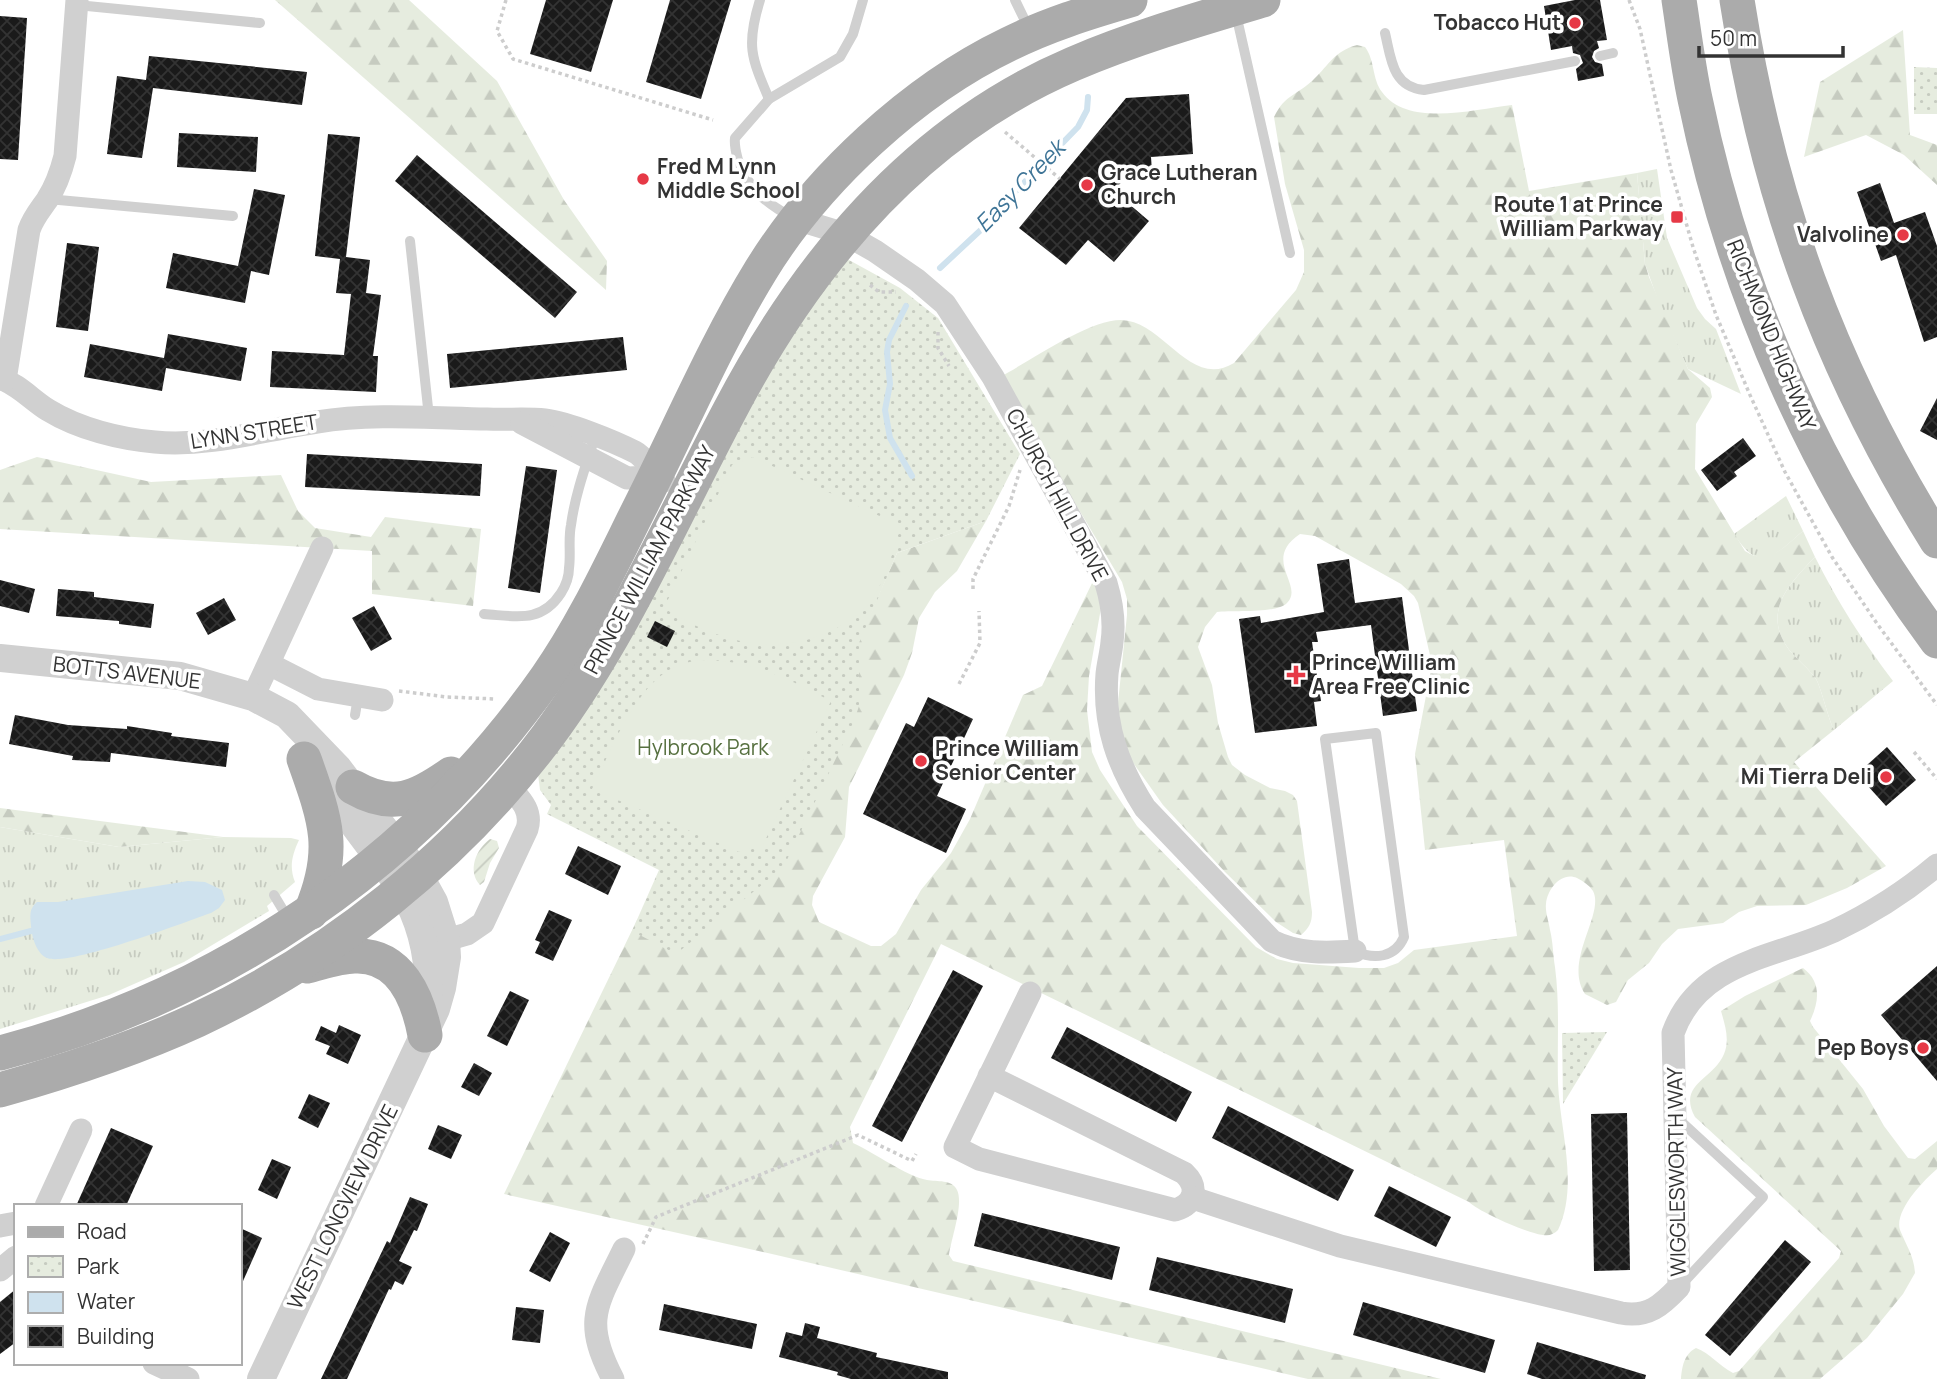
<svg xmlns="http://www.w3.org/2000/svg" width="1937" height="1379" font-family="Manrope,sans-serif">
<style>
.grass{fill:url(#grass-tufts)}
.forest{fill:url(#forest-firs)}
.park{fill:url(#park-dots)}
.garden{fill:url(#garden-furrows)}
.pitch{fill:#e6ecdf}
.water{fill:#cfe2ee}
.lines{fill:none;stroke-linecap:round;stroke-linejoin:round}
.stream{stroke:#cfe2ee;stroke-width:6}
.building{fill:url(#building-cross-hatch)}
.path{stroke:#cdcdcd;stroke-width:3.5;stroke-dasharray:3.5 3.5;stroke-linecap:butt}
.service{stroke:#d0d0d0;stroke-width:10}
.minor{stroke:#d0d0d0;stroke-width:23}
.tertiary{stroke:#d0d0d0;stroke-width:28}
.primary{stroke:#ababab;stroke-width:35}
.poi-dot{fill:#e63946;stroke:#fff;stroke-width:2.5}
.labels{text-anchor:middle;stroke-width:7;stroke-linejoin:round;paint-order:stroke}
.poi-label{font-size:21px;font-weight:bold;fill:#333;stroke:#fff;text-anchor:end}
.street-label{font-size:21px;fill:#333;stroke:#fff}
.park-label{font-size:21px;fill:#56703f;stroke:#fff}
.water-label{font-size:23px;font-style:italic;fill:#3f7597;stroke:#fff}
</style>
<defs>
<pattern id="grass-tufts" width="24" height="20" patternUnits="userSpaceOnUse" patternTransform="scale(1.75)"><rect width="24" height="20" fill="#e6ecdf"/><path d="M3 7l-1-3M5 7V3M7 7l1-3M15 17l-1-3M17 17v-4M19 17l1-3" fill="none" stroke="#c6cbc0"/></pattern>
<pattern id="forest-firs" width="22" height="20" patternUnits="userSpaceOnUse" patternTransform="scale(1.75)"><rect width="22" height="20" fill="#e6ecdf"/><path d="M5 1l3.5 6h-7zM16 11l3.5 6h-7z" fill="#c6cbc0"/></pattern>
<pattern id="park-dots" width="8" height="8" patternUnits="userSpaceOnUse" patternTransform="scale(1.75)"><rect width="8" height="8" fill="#e6ecdf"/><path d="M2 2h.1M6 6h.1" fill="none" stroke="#c6cbc0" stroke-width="1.8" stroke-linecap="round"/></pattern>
<pattern id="garden-furrows" width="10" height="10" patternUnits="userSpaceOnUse" patternTransform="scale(1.75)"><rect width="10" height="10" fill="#e6ecdf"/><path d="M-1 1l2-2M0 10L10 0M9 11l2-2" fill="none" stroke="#c6cbc0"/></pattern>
<pattern id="building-cross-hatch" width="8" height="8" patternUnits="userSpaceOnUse" patternTransform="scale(1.75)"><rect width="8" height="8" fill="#1a1a1a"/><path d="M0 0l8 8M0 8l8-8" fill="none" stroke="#333"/></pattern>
</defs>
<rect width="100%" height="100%" fill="#fff"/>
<g class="grass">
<path d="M 1657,169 L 1667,238 L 1697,308 L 1705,319 L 1716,329 L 1741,394 L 1688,369 L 1660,306 L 1645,264 L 1637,173 Z"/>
<path d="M 1786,496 L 1803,531 C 1774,556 1760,575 1734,534 Z"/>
<path d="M 1815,557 C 1837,601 1863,642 1893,681 L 1834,730 C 1828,718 1821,687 1816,679 C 1809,669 1798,660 1790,651 C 1761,613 1788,585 1815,557 Z"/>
<path d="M 0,827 L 119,847 L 223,837 L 291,838 L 299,840 C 292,855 289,867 295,882 L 267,906 L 269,911 L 184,962 L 109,995 L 0,1029 Z"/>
</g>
<g class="forest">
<path d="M 275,0 L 409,0 L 497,81 L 564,200 L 607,261 L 606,290 Z"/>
<path d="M 1903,30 L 1910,135 L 1937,145 L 1937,185 L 1904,155 L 1866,135 L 1804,157 L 1820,82 Z"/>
<path d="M 1357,45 L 1365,47 C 1375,60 1372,79 1382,92 C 1408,128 1475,109 1512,105 L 1529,191 L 1637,173 L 1645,264 L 1649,277 L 1688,369 L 1710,388 L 1712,397 L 1696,424 L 1695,469 L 1745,551 C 1768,567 1785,546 1803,531 L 1815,557 C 1788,585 1761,613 1790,651 C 1798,660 1809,669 1816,679 C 1821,687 1828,718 1834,730 L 1794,762 L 1886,866 L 1847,888 L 1806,905 L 1757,906 L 1739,912 L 1723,923 L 1678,929 L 1662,944 L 1649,963 L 1628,980 L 1616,1002 L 1607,1005 L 1585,994 C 1563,961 1605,914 1593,891 C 1589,885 1583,881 1577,878 C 1562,871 1547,889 1546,904 C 1545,912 1549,922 1550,930 C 1553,942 1553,955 1555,967 C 1560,1005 1557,1044 1558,1083 C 1560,1131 1579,1185 1558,1230 C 1554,1234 1550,1236 1543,1235 C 1529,1234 1479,1212 1469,1202 L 941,944 L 850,1127 L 853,1143 C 875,1153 906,1176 927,1180 C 937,1182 952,1179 957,1190 C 964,1204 951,1239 949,1255 L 953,1261 L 1441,1379 L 1308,1379 L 772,1254 L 504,1194 L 637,920 L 842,680 L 897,553 L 986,521 L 957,571 L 935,592 L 919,618 L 912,653 L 904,675 L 849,787 L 845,837 L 813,896 L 812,905 L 819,922 L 871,946 L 881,946 L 896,934 L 921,890 L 951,853 L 970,819 L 1023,695 L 1042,686 L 1095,577 L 1101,608 L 1089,676 L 1087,710 L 1092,752 L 1100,770 L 1137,826 L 1256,947 L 1277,959 L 1293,963 L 1359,968 L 1384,968 L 1398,963 L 1414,950 L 1517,936 L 1504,840 L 1425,850 L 1415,754 L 1432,664 L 1418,603 L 1414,596 L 1401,584 L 1315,536 L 1300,534 C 1261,560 1305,585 1287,603 C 1276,614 1233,610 1217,612 L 1205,627 L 1198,647 L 1212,685 L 1218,723 L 1228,757 L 1232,765 L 1245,775 L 1270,788 L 1285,791 L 1293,795 L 1297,801 L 1312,912 C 1312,923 1309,928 1301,935 L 1293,933 L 1276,922 L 1225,872 L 1163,805 L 1129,757 L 1122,744 L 1118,703 L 1127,615 L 1127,599 L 1122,582 L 1000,377 C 1030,361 1088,320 1121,320 C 1164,321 1190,390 1234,363 L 1296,290 L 1304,272 L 1304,250 L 1285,184 L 1274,117 C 1285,94 1298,95 1314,79 C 1330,64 1333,52 1357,45 Z"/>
<path d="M 37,457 L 151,482 L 281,475 L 298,511 L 315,528 L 371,537 L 385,517 L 481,529 L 473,606 L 372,594 L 372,551 L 0,529 L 0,470 Z"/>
<path d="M 0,808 L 223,837 L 119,847 L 0,827 Z"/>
<path d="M 1803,968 C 1822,982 1819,1002 1810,1021 L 1813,1027 L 1863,1089 L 1884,1126 L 1908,1158 L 1915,1159 L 1937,1141 L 1937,1169 C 1923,1181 1894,1211 1900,1230 C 1906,1245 1914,1256 1915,1273 L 1903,1294 L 1867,1338 L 1820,1379 L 1681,1379 C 1682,1367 1684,1354 1696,1348 C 1710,1353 1719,1366 1733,1373 L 1739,1371 L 1839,1258 L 1841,1251 L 1695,1117 C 1677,1084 1713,1080 1724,1054 C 1730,1040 1725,1025 1721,1011 L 1745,996 Z"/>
</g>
<g class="park">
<path d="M 1914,67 L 1937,68 L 1937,114 L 1914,114 Z"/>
<path d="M 849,260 L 900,288 L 938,318 L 1020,454 L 986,521 L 897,553 L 859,643 L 859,706 L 854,721 L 783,868 L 676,954 L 632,931 L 659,870 L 547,814 L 551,805 L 540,790 L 538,774 L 774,354 L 839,262 Z"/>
<path d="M 1607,1032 L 1563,1104 L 1562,1033 Z"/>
</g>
<path class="garden" d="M 490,839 L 497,841 L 499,848 L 490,863 L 484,882 L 480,885 C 467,871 476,849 490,839 Z"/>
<g class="pitch">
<path d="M 753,457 L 901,526 C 893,551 886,579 871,601 C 862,612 849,621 837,628 C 778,659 717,642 664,608 L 732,465 Z"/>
<path d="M 700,660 C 754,660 784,677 831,701 L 763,845 L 739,852 L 592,789 C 610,753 633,691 669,670 C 678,664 689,662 700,660 Z"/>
</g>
<path class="water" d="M 188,881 L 205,882 L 222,890 L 225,900 L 219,908 L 211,913 C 185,922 68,967 47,958 C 36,953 32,937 31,926 C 30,915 29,909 37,902 L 58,902 Z"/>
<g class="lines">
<g class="stream">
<path d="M 940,268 L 999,213 L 1011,196 L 1078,127 L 1087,110 L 1088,97"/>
<path d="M 906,306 L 889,340 L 887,352 L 890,384 L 885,410 L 890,438 L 912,476"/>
<path d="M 0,939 L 31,931"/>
</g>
</g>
<g class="building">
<path d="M 546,0 L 613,0 L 591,72 L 530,54 Z"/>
<path d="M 670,0 L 731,0 L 701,99 L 646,82 Z"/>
<path d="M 1575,0 L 1600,0 L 1607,40 L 1597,41 L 1599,48 L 1594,51 L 1592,57 L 1595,62 L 1602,64 L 1604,76 L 1578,81 L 1576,69 L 1583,63 L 1580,55 L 1573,53 L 1572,46 L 1551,50 L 1544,6 Z"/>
<path d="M 0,16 L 27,18 L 18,160 L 0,159 Z"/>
<path d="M 149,56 L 307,72 L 302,105 L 153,88 L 142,158 L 107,154 L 117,76 L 146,80 Z"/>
<path d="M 1189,94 L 1193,154 L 1151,157 L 1152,171 L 1129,173 L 1114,191 L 1149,221 L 1114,262 L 1088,240 L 1066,265 L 1019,228 L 1126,98 Z"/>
<path d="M 179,133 L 258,137 L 256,172 L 177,167 Z"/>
<path d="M 328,134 L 360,137 L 346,257 L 370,260 L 366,293 L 381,295 L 373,356 L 378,356 L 376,392 L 270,387 L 272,351 L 344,355 L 351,294 L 336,293 L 340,259 L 315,256 Z"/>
<path d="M 417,155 L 577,292 L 555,318 L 395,181 Z"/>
<path d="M 1880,183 L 1894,223 L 1925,212 L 1937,246 L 1937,337 L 1924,342 L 1896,255 L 1881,261 L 1857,192 Z"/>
<path d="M 254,189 L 285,195 L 269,275 L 251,271 L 245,303 L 166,288 L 173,253 L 238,266 Z"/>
<path d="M 67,243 L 99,247 L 88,331 L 56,327 Z"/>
<path d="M 168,334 L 247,348 L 241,381 L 166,368 L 162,391 L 84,377 L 90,344 L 164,358 Z"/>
<path d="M 623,337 L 627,370 L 450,388 L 447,354 Z"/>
<path d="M 1937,398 L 1937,440 L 1920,431 Z"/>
<path d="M 1743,438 L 1756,456 L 1734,472 L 1737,476 L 1717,491 L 1701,470 Z"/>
<path d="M 307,454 L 482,464 L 480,496 L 305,487 Z"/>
<path d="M 526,466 L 557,470 L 540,593 L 508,588 Z"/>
<path d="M 1349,559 L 1355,603 L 1402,597 L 1417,711 L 1383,716 L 1371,625 L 1316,632 L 1318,642 L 1312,642 L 1321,701 L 1314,702 L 1317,726 L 1255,733 L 1239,619 L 1260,616 L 1261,623 L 1324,612 L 1317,564 Z"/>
<path d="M 0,580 L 35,589 L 29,613 L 0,606 Z"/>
<path d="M 58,589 L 94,592 L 94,597 L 154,604 L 151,628 L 119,624 L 119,621 L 56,616 Z"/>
<path d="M 224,598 L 236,620 L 208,635 L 196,613 Z"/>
<path d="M 374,606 L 392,639 L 371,651 L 352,618 Z"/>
<path d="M 655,621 L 675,631 L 667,647 L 647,637 Z"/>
<path d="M 928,697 L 973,719 L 937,796 L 966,809 L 946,853 L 863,814 L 906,723 L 914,727 Z"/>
<path d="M 15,715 L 68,725 L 127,729 L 127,726 L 172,733 L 171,736 L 229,743 L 226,767 L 111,753 L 110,762 L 72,760 L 73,756 L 9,744 Z"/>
<path d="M 1887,747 L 1916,780 L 1886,806 L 1857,774 Z"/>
<path d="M 578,846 L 621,866 L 608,895 L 565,874 Z"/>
<path d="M 549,910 L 572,920 L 553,961 L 535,953 L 540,942 L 535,940 Z"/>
<path d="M 1937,966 L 1937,1081 L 1881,1015 Z"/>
<path d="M 953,970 L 983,986 L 902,1142 L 872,1126 Z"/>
<path d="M 510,991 L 529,1000 L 507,1046 L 487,1036 Z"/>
<path d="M 339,1025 L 361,1035 L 348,1064 L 326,1054 L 330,1046 L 315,1040 L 321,1026 L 336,1033 Z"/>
<path d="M 1067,1027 L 1192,1092 L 1176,1122 L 1051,1058 Z"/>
<path d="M 474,1063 L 492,1073 L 479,1096 L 461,1087 Z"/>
<path d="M 309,1094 L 330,1103 L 318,1128 L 298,1118 Z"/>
<path d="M 1228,1106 L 1354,1170 L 1338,1201 L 1212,1138 Z"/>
<path d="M 1627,1113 L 1630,1270 L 1594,1271 L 1591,1114 Z"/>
<path d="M 438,1125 L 462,1135 L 451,1159 L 428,1149 Z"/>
<path d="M 111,1128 L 153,1146 L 126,1206 L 76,1206 Z"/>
<path d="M 272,1159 L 291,1167 L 277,1199 L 258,1190 Z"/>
<path d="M 1389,1186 L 1451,1217 L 1436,1247 L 1374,1216 Z"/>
<path d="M 410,1197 L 428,1204 L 417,1231 L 414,1230 L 399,1261 L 412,1267 L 403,1285 L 395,1281 L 391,1290 L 389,1289 L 347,1379 L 321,1379 L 387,1241 L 390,1243 Z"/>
<path d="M 982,1213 L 1120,1247 L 1112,1280 L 974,1246 Z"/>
<path d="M 240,1228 L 262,1238 L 240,1288 Z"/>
<path d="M 550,1232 L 570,1243 L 550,1282 L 529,1271 Z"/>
<path d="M 1785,1240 L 1811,1262 L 1730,1356 L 1705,1335 Z"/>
<path d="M 1157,1257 L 1293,1289 L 1285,1323 L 1149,1290 Z"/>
<path d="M 16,1289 L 16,1342 L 0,1354 L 0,1302 Z"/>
<path d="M 1363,1302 L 1495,1340 L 1485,1373 L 1353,1335 Z"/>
<path d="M 664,1304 L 757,1324 L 752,1349 L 659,1330 Z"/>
<path d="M 516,1307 L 544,1310 L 540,1343 L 512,1340 Z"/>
<path d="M 805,1323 L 820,1327 L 817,1338 L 877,1353 L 876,1357 L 948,1372 L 948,1379 L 851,1379 L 837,1375 L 838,1372 L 779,1357 L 786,1332 L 802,1336 Z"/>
<path d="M 1537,1342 L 1646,1375 L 1645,1379 L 1542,1379 L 1527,1374 Z"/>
</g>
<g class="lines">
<g class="path">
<path d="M 506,0 L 497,31 L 513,59 L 713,120"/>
<path d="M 1629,0 L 1640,29 L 1671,170 L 1693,247 L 1716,315 L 1750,395 L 1785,472 L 1832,557 L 1878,625 L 1937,705"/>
<path d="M 1005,132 L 1060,179"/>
<path d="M 870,285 L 879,292 L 896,292"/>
<path d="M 938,332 L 938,348 L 949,366"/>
<path d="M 973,589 L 973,579 L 1009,506 L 1020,470"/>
<path d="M 959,684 L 980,643 L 979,611"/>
<path d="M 399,691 L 447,697 L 496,699"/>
<path d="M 1914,752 L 1937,779"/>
<path d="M 643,1244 L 656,1217 L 858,1135 L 912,1161 L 916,1154"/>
</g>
<g class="service">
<path d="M 760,0 C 746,45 751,57 769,99"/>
<path d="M 1015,0 L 1029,29"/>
<path d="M 77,5 L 260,23"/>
<path d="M 1236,14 L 1290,253"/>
<path d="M 1385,33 C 1391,58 1392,87 1424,90 L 1575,61"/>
<path d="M 1600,56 L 1613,53"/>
<path d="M 48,199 L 233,216"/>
<path d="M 793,218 C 767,204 748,189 738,160 C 736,152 734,146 735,138 L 769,99 L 840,57 L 853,34 L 863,0"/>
<path d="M 410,241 L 429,417"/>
<path d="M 484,614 C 515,616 541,624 561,593 C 566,585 569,577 569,568 C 571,554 568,539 571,525 C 575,495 586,465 595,437"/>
<path d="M 355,715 L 358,697"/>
<path d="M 1376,733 L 1404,937 C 1395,958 1374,960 1355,951 L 1325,739 Z"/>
<path d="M 274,895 L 289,920"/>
<path d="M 1676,1117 L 1763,1197 L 1681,1285"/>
</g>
<g class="minor">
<path d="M 796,219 L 845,234 L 875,251 L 917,280 L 945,304 L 993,377 L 1106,583 C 1112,603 1115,621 1112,642 C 1111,653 1108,664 1107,674 C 1103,725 1118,766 1145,808 L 1272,941 C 1298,954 1326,953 1355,951"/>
<path d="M 0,378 C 19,385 32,400 48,410 C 79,429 120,439 155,442 C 210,447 263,430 317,422 C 372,413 431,418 487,419 C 506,420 526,418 545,420 C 569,423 613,441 635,452 C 647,458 651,474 664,481"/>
<path d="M 5,380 L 29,230 C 33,218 40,210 47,200 C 56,186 61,172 65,156 L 77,0"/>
<path d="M 522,423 L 627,478 L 656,477"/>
<path d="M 269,664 L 318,689 L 382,700"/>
<path d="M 253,697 L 322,548"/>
<path d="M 446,940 L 467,934 L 483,923 L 527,829 C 533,810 519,798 508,785"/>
<path d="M 989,1076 L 1184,1173 C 1199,1187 1195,1204 1175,1210 L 979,1159 L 955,1147 L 1030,993"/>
<path d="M 1193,1198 L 1340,1246 L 1621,1313 C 1648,1318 1662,1305 1679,1287 L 1673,1033 C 1699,961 1775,958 1834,931 C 1872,913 1905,892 1937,865"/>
<path d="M 46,1206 L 81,1130"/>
<path d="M 0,1226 L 16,1223"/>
<path d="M 0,1270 L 16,1257"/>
<path d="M 154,1363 L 188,1379"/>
<path d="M 613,1379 C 582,1320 597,1305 624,1249"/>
</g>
<g class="tertiary">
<path d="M 0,658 L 180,676 L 253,697 L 287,715 L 338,768 L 418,873 L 434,902 L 446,940 L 447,957 L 442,988 L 436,1009 L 261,1379"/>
<path d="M 312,769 L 401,888 C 421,921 430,959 428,998"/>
</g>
<g class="primary">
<path d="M 1679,0 C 1684,33 1688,66 1695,99 C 1735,294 1818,481 1937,641"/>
<path d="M 1737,0 C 1768,200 1830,369 1937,541"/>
<path d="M 304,759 C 326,821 337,850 311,912"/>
<path d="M 353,787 C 393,810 417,798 451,774"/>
<path d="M 307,966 C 323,962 340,956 355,956 C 400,954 418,998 425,1035"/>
<path d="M 0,1053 C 220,996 416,864 547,677 C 584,624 611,565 640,507 C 680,428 715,345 761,270 C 817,179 913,90 1009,44 C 1047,25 1089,12 1130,0"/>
<path d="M 0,1090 C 67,1071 134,1049 197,1020 C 332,957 457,857 547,737 C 622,636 671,521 730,410 C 807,263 916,131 1073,64 C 1134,38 1199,19 1263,0"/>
</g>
</g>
<g class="poi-dot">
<circle cx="1575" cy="23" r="7"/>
<circle cx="643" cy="179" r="7"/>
<circle cx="1087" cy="185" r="7"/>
<rect x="1670" y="210" width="14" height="14" rx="3.5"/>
<circle cx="1903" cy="235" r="7"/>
<path d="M1292.5 664.5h7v7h7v7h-7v7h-7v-7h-7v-7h7z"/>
<circle cx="921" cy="761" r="7"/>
<circle cx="1886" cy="777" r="7"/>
<circle cx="1923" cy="1048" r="7"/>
</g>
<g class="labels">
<g class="poi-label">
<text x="1561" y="30">Tobacco Hut</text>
<text x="657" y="174" text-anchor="start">Fred M Lynn<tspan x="657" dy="24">Middle School</tspan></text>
<text x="1101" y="180" text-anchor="start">Grace Lutheran<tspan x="1101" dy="24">Church</tspan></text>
<text x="1663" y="212">Route 1 at Prince<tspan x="1663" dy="24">William Parkway</tspan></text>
<text x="1889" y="242">Valvoline</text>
<text x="1312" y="670" text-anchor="start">Prince William<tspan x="1312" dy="24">Area Free Clinic</tspan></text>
<text x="935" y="756" text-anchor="start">Prince William<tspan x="935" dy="24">Senior Center</tspan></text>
<text x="1872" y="784">Mi Tierra Deli</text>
<text x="1909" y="1055">Pep Boys</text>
</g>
<g class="street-label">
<text transform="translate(1771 335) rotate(68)" y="7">RICHMOND HIGHWAY</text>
<text transform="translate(254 432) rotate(-9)" y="7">LYNN STREET</text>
<text transform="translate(1057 495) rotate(62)" y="7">CHURCH HILL DRIVE</text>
<text transform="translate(650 560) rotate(-62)" y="7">PRINCE WILLIAM PARKWAY</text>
<text transform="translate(127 673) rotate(7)" y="7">BOTTS AVENUE</text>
<text transform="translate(1677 1172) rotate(-91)" y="7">WIGGLESWORTH WAY</text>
<text transform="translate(343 1207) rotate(-64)" y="7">WEST LONGVIEW DRIVE</text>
</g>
<g class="park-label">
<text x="703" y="755">Hylbrook Park</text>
</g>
<g class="water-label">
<text transform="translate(1020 186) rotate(-46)" y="8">Easy Creek</text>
</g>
</g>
<rect x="14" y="1204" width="228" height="161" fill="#ffffff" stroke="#adadad" stroke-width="2"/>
<rect x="28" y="1227" width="35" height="10" fill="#ababab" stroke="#adadad" stroke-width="2"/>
<text x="77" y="1239" font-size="21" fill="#333333">Road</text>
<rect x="28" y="1256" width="35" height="21" fill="url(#park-dots)" stroke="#adadad" stroke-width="2"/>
<text x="77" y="1274" font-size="21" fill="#333333">Park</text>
<rect x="28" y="1292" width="35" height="21" fill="#cfe2ee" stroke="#adadad" stroke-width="2"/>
<text x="77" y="1309" font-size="21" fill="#333333">Water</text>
<rect x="28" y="1326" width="35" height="21" fill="url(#building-cross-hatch)" stroke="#adadad" stroke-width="2"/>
<text x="77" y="1344" font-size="21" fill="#333333">Building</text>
<path d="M1699 46v10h144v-10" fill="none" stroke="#333333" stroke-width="3.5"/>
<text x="1710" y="46" font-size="21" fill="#333333" stroke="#ffffff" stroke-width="5" paint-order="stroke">50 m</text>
</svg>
